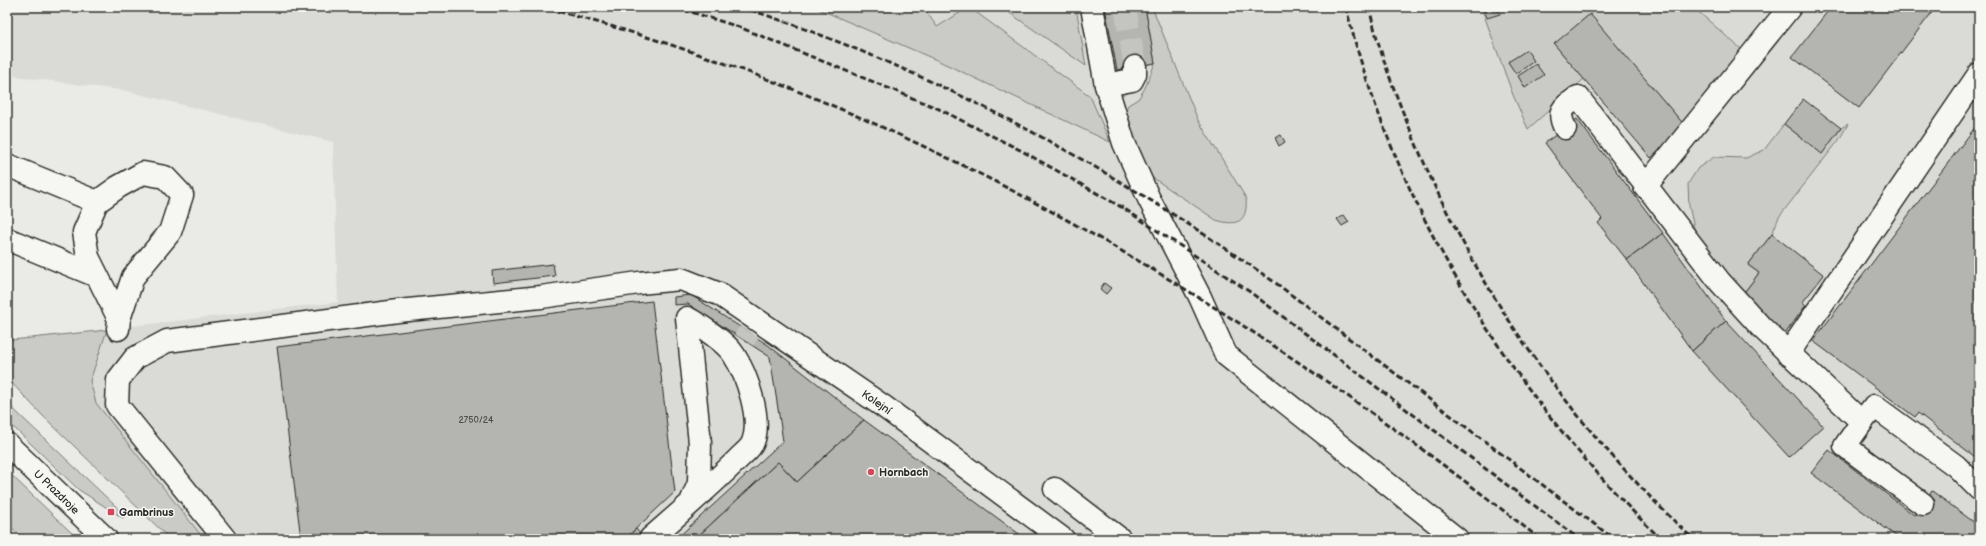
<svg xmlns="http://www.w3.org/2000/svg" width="1986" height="546" font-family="'Balsamiq Sans',sans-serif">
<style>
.built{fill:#dadad6}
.green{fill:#cacac7;stroke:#7a7a79}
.building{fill:#b4b4b1;stroke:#2b2b2b}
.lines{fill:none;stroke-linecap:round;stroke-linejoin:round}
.minor-tunnel{stroke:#c4c4c1;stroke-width:22;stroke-dasharray:22 11;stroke-linecap:butt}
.minor-casing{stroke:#2b2b2b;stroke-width:25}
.major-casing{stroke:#2b2b2b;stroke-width:25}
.minor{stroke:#f6f6f2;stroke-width:22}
.major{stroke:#f6f6f2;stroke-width:22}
.rail{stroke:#2b2b2b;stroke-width:3;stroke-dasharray:6 3;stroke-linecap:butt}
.poi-dot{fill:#d1495b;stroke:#f6f6f2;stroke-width:1.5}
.labels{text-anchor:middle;stroke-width:3;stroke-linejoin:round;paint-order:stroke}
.number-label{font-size:9px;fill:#4d4d4c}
.street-label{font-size:11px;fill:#2b2b2b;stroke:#f6f6f2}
.poi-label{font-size:11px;font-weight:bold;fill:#2b2b2b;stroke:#f6f6f2;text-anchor:start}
</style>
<rect width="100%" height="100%" fill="#eaeae6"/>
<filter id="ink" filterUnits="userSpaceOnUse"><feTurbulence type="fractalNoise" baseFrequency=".025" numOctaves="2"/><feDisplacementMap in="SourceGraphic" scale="8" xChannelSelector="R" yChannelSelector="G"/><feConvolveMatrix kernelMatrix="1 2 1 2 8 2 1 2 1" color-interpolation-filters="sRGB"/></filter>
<g filter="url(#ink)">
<path class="built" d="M 7,7 L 1979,7 L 1979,539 L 170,539 L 42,415 L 7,378 L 12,340 L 338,302 L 333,142 L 127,91 L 7,75 Z"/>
<g class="green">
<path d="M 814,7 L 923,7 L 937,27 L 969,7 L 1090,96 L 1110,142 L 941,62 Z"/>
<path d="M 1001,7 L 1076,7 L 1086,66 Z"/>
<path d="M 1145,7 L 1152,7 L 1198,120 L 1246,198 C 1248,221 1238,227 1216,220 L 1150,176 L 1129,129 L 1125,112 L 1128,105 L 1138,99 L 1145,88 L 1155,63 Z"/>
<path d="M 1481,7 L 1693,7 L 1741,49 L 1686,127 L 1589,15 L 1555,45 L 1584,79 L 1528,129 L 1513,95 Z"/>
<path d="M 1784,124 L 1822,153 L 1841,128 L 1848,124 L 1839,140 L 1779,217 L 1772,234 L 1748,265 L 1759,273 L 1739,299 L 1695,232 L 1689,206 L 1688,184 L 1698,168 L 1714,157 L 1746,158 L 1764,150 Z"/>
<path d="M 107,330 L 90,381 L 96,403 L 204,539 L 170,539 L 42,415 L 7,378 L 7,335 L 12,340 Z"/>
<path d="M 7,403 L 125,515 L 123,518 L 79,490 L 7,421 Z"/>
<path d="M 7,471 L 78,539 L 23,539 L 7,522 Z"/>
</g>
<g class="building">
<path d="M 1105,7 L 1145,7 L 1155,63 L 1117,70 Z"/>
<path d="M 1483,7 L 1498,7 L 1500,14 L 1487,18 Z"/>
<path d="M 1831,7 L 1936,7 L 1859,108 L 1792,57 Z"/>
<path d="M 1590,14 L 1686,127 L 1651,158 L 1554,44 Z"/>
<path d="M 1527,50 L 1534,61 L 1516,74 L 1508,62 Z"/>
<path d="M 1536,64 L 1544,75 L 1525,88 L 1518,76 Z"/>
<path d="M 1803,99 L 1841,128 L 1822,154 L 1784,124 Z"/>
<path d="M 1577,119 L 1663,233 L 1627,260 L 1598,223 L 1602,219 L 1545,143 Z"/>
<path d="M 1979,122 L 1979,460 L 1918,413 L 1915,417 L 1813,341 Z"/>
<path d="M 1281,135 L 1285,142 L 1279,146 L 1275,138 Z"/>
<path d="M 1344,215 L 1349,222 L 1342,226 L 1337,219 Z"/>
<path d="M 1663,233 L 1726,321 L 1692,351 L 1627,260 Z"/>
<path d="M 1772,234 L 1824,275 L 1802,303 L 1806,305 L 1785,334 L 1739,299 L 1759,273 L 1748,265 Z"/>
<path d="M 553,264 L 555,276 L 493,283 L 492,271 Z"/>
<path d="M 1104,283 L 1111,288 L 1106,294 L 1100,289 Z"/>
<path d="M 691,295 L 768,345 L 864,420 L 797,482 L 778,462 L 695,539 L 676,539 L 783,441 L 770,357 L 688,304 L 674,305 L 674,297 Z"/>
<path d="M 652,301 L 675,492 L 626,538 L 301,539 L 277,347 Z"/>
<path d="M 1726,321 L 1823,426 L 1789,457 L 1692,351 Z"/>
<path d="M 864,420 L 1026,539 L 695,539 L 778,462 L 797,482 Z"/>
<path d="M 1829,450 L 1914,515 L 1932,491 L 1979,526 L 1979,539 L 1895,539 L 1897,537 L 1811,473 Z"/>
<path d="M 636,529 L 645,539 L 627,539 L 626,538 Z"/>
</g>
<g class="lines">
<g class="minor-tunnel">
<path d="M 1125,7 L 1135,67"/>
<path d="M 744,340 L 749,332"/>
</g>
<g class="minor-casing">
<g id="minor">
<path d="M 1092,7 L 1106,85 L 1124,143 L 1149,199 L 1200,297 L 1226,355 L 1457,539"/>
<path d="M 1106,85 L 1132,80 L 1135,74 L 1135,67"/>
<path d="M 1565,128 C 1556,110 1564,107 1578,97 L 1720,282 L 1761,327 L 1862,422 L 1845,446 L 1923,504"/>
<path d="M 7,165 L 97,202"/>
<path d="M 1645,187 L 1790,7"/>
<path d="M 7,239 L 97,276"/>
<path d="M 118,329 L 119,319 L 133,277 L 170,232 L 182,195 L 165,177 L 143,173 L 118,187 L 97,202 L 84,232 L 88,257 L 119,319"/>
<path d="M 1788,354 L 1979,74"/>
<path d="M 1862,422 L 1874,406 L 1956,466 L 1979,489"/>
<path d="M 1055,489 L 1120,539"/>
<path d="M 651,538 C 681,512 711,486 739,458 C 743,454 751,448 753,442 C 762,419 747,375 734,355 C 727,343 700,325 687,318 L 700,443 L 699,483 L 691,502"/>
<path id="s1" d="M 225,539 L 117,405 L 118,380 L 135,358 L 167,341 L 398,311 L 541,297 L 639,283 L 681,279 L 719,294 L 757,320 L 883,406 L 1063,539"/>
</g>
</g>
<g class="major-casing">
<g id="major">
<path id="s2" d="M 7,444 L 106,539"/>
</g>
</g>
<use href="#minor" class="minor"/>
<use href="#major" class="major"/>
<g class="rail">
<path d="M 541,7 C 912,101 1242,305 1540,539"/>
<path d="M 675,7 L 739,27 L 937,108 L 1022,151 L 1123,208 L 1250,292 L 1579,539"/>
<path d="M 742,7 C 934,70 1113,168 1277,284 L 1614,539"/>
<path d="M 1346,7 C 1394,206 1513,398 1661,539"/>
<path d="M 1369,7 C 1380,56 1399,104 1419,151 C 1483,301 1574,427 1693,539"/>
</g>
</g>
</g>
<g class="poi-dot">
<circle cx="871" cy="472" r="4"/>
<rect x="107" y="508" width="8" height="8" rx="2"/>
</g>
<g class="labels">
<g class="number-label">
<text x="476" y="423">2750/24</text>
</g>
<g class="street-label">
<text dy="4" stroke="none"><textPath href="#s1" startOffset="1011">Kolejní</textPath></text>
<text dy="4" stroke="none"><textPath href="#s2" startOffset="69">U Prazdroje</textPath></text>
</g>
<g class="poi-label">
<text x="879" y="476">Hornbach</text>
<text x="119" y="516">Gambrinus</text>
</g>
</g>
<rect width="1986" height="546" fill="none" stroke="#f6f6f2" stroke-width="24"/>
<rect x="12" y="12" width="1962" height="522" fill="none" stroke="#2b2b2b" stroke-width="1.5" filter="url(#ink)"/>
</svg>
